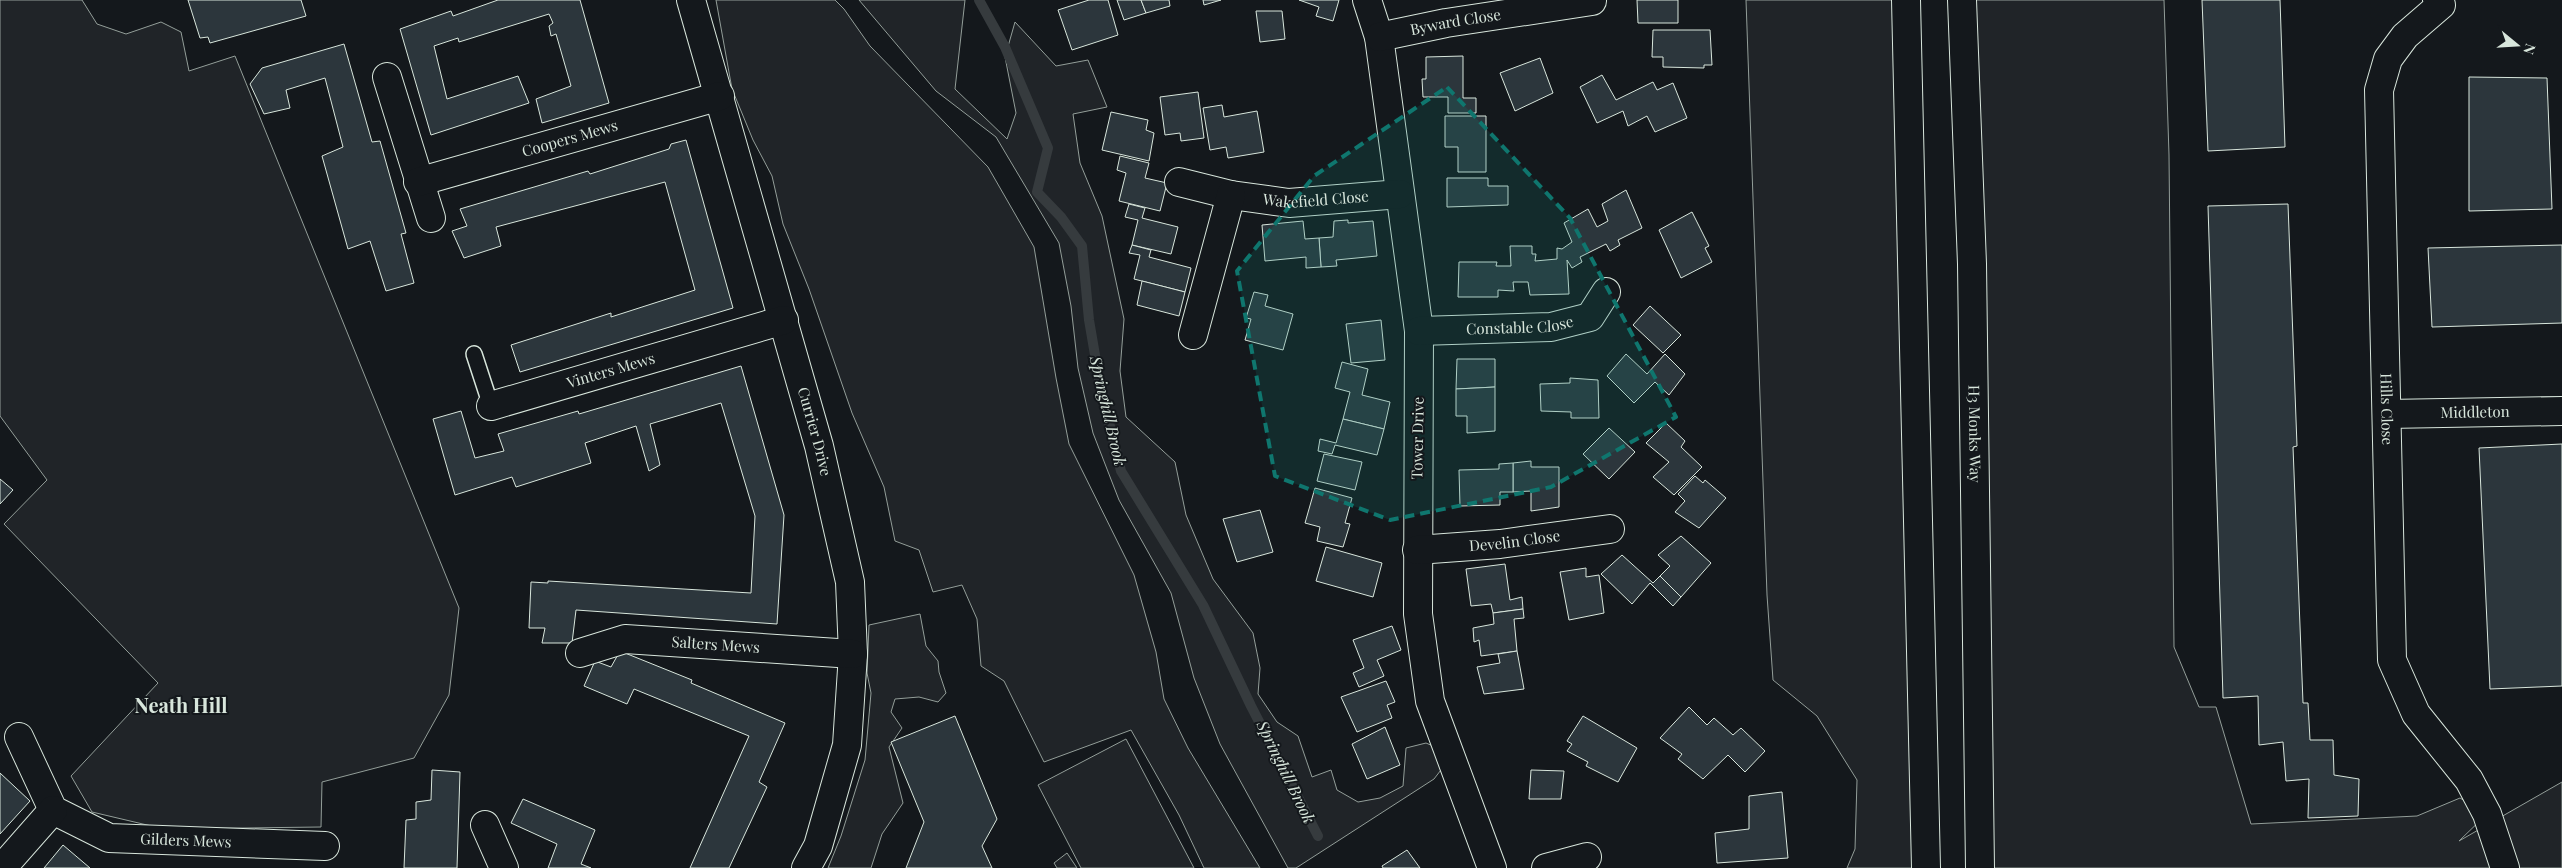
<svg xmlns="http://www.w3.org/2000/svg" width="2562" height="868" font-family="'Playfair Display',serif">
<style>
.green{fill:#202428;stroke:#939e99}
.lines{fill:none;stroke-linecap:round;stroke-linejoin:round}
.stream{stroke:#363b3e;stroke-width:10}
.building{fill:#2c363c;stroke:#d8e6dc}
.service-casing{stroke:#d8e6dc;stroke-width:18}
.minor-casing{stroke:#d8e6dc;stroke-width:30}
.primary-casing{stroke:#d8e6dc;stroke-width:30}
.service{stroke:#14181c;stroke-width:15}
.minor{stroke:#14181c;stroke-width:28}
.primary{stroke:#14181c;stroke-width:28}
.marked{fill:#0f766e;fill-opacity:0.2;stroke:#0f766e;stroke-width:4;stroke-dasharray:10 6;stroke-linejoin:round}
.labels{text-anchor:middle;stroke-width:4;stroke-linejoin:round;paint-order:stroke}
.street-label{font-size:15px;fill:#d8e6dc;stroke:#14181c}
.water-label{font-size:16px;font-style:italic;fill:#d8e6dc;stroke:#14181c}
.district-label{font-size:20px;font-weight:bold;fill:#d8e6dc;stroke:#14181c}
</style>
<rect width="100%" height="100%" fill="#14181c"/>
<g class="green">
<path d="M 0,0 L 82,0 L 97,24 L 126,34 L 161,22 L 181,32 L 189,71 L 235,56 L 459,608 L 449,695 L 414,758 L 322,782 L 321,827 L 164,829 L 92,812 L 71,776 L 158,683 L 4,524 L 47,480 L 0,416 Z"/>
<path d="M 716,0 L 835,0 L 844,9 L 870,46 L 988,167 L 1034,247 L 1056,378 L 1069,444 L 1134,575 L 1156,652 L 1164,699 L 1188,748 L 1260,868 L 1204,868 L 1179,815 L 1131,730 L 1044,762 L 1004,681 L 981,666 L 977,619 L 962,585 L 933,592 L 919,550 L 895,541 L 884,487 L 852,413 L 809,289 L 783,224 L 772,176 L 753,140 L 732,89 Z"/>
<path d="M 859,0 L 965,0 L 955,89 L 1007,139 L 1016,113 L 1005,57 L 1015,22 L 1056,66 L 1088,60 L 1107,107 L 1073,114 L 1080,163 L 1102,216 L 1124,319 L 1120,371 L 1126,417 L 1175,462 L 1186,515 L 1213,579 L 1253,633 L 1260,668 L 1258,694 L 1277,722 L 1298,736 L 1312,777 L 1331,770 L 1337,790 L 1358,802 L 1380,798 L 1403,786 L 1406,748 L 1426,743 L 1440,749 L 1444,766 L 1434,779 L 1296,868 L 1288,868 L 1220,744 L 1194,678 L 1171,593 L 1119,500 L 1093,433 L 1078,368 L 1071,306 L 1059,243 L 996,137 L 936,91 Z"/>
<path d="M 1746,0 L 1906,0 L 1926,868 L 1847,868 L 1855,849 L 1857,780 L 1817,716 L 1773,680 L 1767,595 Z"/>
<path d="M 1965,0 L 2164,0 L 2169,155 L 2174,647 L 2199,707 L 2216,707 L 2251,824 L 2417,816 L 2460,798 L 2487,814 L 2459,841 L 2562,782 L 2562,868 L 1980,868 Z"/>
<path d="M 920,614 L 926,646 L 938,661 L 939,672 L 946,693 L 938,702 L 919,697 L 895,699 L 891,712 L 902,728 L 889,747 L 903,803 L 882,834 L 871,868 L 828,868 L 841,836 L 865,760 L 871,693 L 867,673 L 869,625 Z"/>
<path d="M 1126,739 L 1194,868 L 1081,868 L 1038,785 Z"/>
<path d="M 1067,853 L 1077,868 L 1057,868 L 1054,863 Z"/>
</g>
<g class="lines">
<path class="stream" d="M 979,0 L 1005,47 L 1048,148 L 1037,192 L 1061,217 L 1082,246 L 1089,320 L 1101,390 L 1121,471 L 1203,605 L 1251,706 L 1318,836"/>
</g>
<g class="building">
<path d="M 188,0 L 301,0 L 306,16 L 210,43 L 208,37 L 200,38 Z"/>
<path d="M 498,0 L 580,0 L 609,103 L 542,123 L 536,99 L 571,86 L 556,34 L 551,36 L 549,26 L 553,23 L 549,14 L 459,42 L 458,38 L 434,46 L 447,99 L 518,76 L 529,103 L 431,135 L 400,29 L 451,11 L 453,16 Z"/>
<path d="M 1089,0 L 1108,0 L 1118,35 L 1072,50 L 1058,10 Z"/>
<path d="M 1117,0 L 1141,0 L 1146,13 L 1124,20 Z"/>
<path d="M 1141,0 L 1169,0 L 1170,6 L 1146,13 Z"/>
<path d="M 1203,0 L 1221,0 L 1204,5 Z"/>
<path d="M 1299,0 L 1339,0 L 1333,21 L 1316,16 L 1319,7 Z"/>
<path d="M 1637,0 L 1678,0 L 1678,23 L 1638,23 Z"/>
<path d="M 2202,0 L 2280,0 L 2285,147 L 2208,151 Z"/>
<path d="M 1256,11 L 1282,11 L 1285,39 L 1260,42 Z"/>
<path d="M 1653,30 L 1710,30 L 1712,65 L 1704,65 L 1704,68 L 1663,67 L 1663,57 L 1652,57 Z"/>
<path d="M 344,44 L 372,142 L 380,141 L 406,233 L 401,234 L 414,283 L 386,291 L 370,241 L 348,249 L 322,156 L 343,147 L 325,78 L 286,90 L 290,108 L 264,114 L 250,84 L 262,68 Z"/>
<path d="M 1463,56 L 1463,98 L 1476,98 L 1476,113 L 1448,113 L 1448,97 L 1423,97 L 1422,79 L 1426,79 L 1426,57 Z"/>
<path d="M 1540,58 L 1553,93 L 1515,111 L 1500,73 Z"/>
<path d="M 1602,75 L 1616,100 L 1653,82 L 1657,90 L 1673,83 L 1687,118 L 1655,132 L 1647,116 L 1628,126 L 1623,111 L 1597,123 L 1580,87 Z"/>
<path d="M 2469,77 L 2547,78 L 2552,209 L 2469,211 Z"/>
<path d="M 1198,92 L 1204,138 L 1181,141 L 1180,133 L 1165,135 L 1160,97 Z"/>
<path d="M 1222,105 L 1224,117 L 1257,111 L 1264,152 L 1228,158 L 1226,147 L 1210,150 L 1203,108 Z"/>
<path d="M 1111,112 L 1148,120 L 1146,130 L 1154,133 L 1149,161 L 1102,150 Z"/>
<path d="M 1445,116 L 1486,116 L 1486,172 L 1458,172 L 1458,147 L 1445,147 Z"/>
<path d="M 686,140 L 733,308 L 520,372 L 511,345 L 611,313 L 611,317 L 695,290 L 665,182 L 496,227 L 501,246 L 464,258 L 452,231 L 467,226 L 460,209 L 588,171 L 590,174 L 669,149 L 671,144 Z"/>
<path d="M 1120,156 L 1149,163 L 1145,178 L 1167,183 L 1160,211 L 1119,201 L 1126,173 L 1117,170 Z"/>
<path d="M 1447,178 L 1488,178 L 1488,186 L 1508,186 L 1508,205 L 1447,207 Z"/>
<path d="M 1626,190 L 1642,228 L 1618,240 L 1620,245 L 1610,251 L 1606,244 L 1580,257 L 1582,262 L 1572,268 L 1567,260 L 1569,294 L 1530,295 L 1528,282 L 1513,282 L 1514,291 L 1498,290 L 1498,297 L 1458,297 L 1459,262 L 1497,262 L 1496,266 L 1511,266 L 1510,246 L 1532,246 L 1532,254 L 1536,254 L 1535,261 L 1557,259 L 1557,248 L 1562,249 L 1572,242 L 1564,223 L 1588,209 L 1597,227 L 1608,221 L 1602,204 Z"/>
<path d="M 1129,204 L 1145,208 L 1142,218 L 1178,227 L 1171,254 L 1132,245 L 1138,220 L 1125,217 Z"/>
<path d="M 2288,204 L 2297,446 L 2293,447 L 2303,703 L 2308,703 L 2310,740 L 2333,740 L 2334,775 L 2359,779 L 2358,816 L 2308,818 L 2309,779 L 2286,781 L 2283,742 L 2259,745 L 2258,696 L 2223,698 L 2208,206 Z"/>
<path d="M 1692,212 L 1709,246 L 1705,248 L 1712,262 L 1681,278 L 1659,230 Z"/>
<path d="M 1348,220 L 1348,223 L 1373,221 L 1377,256 L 1336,260 L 1337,266 L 1321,267 L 1319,238 L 1333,237 L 1334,221 Z"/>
<path d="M 1303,221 L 1305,239 L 1319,238 L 1321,267 L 1306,268 L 1306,257 L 1265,261 L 1262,225 Z"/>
<path d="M 1132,245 L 1151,250 L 1149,257 L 1191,268 L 1185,292 L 1134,279 L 1140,255 L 1129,253 Z"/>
<path d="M 2562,245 L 2562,323 L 2432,327 L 2428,248 Z"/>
<path d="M 1142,281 L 1185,292 L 1179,316 L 1137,305 Z"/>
<path d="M 1254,292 L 1268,295 L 1265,306 L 1293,314 L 1283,350 L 1245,340 L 1251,319 L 1246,318 Z"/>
<path d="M 1650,306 L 1681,335 L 1663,353 L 1633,325 Z"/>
<path d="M 1381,320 L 1385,360 L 1351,363 L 1346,324 Z"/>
<path d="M 1626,354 L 1647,374 L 1665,354 L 1685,374 L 1669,395 L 1655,382 L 1634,403 L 1607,376 Z"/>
<path d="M 1457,359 L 1495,359 L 1495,387 L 1456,389 Z"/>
<path d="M 1342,362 L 1368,369 L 1362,395 L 1390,402 L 1384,429 L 1343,419 L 1350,392 L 1335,388 Z"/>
<path d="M 741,366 L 784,515 L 777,624 L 576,610 L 572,643 L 542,643 L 545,628 L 529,628 L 531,582 L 548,583 L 548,581 L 751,593 L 755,516 L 721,403 L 650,424 L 660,465 L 649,471 L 636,426 L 585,443 L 591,463 L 516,487 L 512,477 L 455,495 L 433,419 L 461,411 L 475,458 L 504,451 L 498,434 L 578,411 L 579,414 Z"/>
<path d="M 1570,378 L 1598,380 L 1599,418 L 1571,418 L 1571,412 L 1541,411 L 1540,384 L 1570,383 Z"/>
<path d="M 1495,387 L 1495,431 L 1467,433 L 1467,416 L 1456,416 L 1456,389 Z"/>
<path d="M 1343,419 L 1384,429 L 1377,455 L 1335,445 L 1332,454 L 1318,451 L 1320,439 L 1336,443 Z"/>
<path d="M 1666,423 L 1685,441 L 1681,447 L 1702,467 L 1674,495 L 1653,477 L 1669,462 L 1646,443 Z"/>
<path d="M 1609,428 L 1635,452 L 1609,479 L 1583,454 Z"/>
<path d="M 2562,444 L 2562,686 L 2490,689 L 2479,448 Z"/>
<path d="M 1324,454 L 1362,462 L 1355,490 L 1317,481 Z"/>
<path d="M 1531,461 L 1531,467 L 1559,467 L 1559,507 L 1531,511 L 1531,491 L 1513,492 L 1513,463 Z"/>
<path d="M 1513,463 L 1513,492 L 1500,492 L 1500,505 L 1460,506 L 1459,470 L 1499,469 L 1499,464 Z"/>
<path d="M 1695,476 L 1703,483 L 1705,480 L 1726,498 L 1699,528 L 1675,512 L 1685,501 L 1678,494 Z"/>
<path d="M 0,479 L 13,490 L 0,504 Z"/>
<path d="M 1315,488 L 1352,498 L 1345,523 L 1350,524 L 1343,547 L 1317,541 L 1320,527 L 1305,523 Z"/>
<path d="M 1260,510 L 1273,552 L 1237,562 L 1223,519 Z"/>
<path d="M 1681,536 L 1711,563 L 1681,597 L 1660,576 L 1670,566 L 1658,555 Z"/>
<path d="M 1326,547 L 1382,563 L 1373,597 L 1316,581 Z"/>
<path d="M 1622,555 L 1653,583 L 1660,576 L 1681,597 L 1673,606 L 1650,583 L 1632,604 L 1601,574 Z"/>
<path d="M 1505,564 L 1510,600 L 1522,597 L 1523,609 L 1493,613 L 1491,604 L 1471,606 L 1466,569 Z"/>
<path d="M 1586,568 L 1586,577 L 1599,575 L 1604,613 L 1569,620 L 1560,572 Z"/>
<path d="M 1523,609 L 1524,618 L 1514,619 L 1517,651 L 1481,656 L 1479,640 L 1474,642 L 1473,628 L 1494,624 L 1493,613 Z"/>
<path d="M 1392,626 L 1401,650 L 1377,660 L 1384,676 L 1359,687 L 1353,673 L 1364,668 L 1353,640 Z"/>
<path d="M 620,651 L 692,680 L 691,683 L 785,723 L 759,782 L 767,787 L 729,868 L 690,868 L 749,736 L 634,689 L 627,704 L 584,686 L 595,661 L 611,667 Z"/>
<path d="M 1517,651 L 1524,689 L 1484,694 L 1477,667 L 1500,663 L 1498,654 Z"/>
<path d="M 1386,681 L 1395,702 L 1387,705 L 1392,718 L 1357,732 L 1341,697 Z"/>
<path d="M 1689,707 L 1707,725 L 1714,718 L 1733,735 L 1741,728 L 1765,751 L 1745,772 L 1728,755 L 1703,779 L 1678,759 L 1682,754 L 1660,738 Z"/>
<path d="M 955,716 L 997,819 L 982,846 L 992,868 L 906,868 L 924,822 L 891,742 Z"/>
<path d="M 1583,716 L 1637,748 L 1618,782 L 1586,766 L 1588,762 L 1567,751 L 1572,744 L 1567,741 Z"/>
<path d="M 1385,727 L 1400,765 L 1367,779 L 1352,744 Z"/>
<path d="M 432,770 L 460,772 L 457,868 L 404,868 L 406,820 L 416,819 L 416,802 L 431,800 Z"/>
<path d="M 1531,770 L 1564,771 L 1561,799 L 1529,799 Z"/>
<path d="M 0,773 L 30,801 L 0,834 Z"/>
<path d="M 1782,792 L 1788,858 L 1717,863 L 1715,833 L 1749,829 L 1749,796 Z"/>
<path d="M 523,799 L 595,830 L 581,864 L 591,868 L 548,868 L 557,844 L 511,823 Z"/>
<path d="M 63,845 L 90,868 L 44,868 Z"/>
<path d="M 1407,850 L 1420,868 L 1383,868 L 1382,866 Z"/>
</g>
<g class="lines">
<g class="service-casing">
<path id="service" d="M 474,354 L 491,406"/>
</g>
<g class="minor-casing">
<g id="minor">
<path id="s1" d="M 691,0 L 819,446 L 850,582 L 853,654 L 847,745 L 818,846 L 806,868"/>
<path d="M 1367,0 L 1379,37 L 1419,331 L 1418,614 L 1430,701 L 1492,868"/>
<path id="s2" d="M 2437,0 L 2441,5 L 2405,36 L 2388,59 L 2379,90 L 2392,660 L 2416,714 L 2469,780 L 2487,814 L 2505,868"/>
<path id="s3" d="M 1379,37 L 1446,23 L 1592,1"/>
<path d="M 387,77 L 431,218"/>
<path id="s4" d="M 418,182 L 720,96"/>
<path id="s5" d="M 1179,182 L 1231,195 L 1289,203 L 1400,194"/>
<path id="s6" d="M 1419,331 L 1551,327 L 1590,317 L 1606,292"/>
<path d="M 1193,335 L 1231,195"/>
<path id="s7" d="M 491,406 L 784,320"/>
<path id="s8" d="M 2387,414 L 2562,411"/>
<path id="s9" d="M 1417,550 L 1500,544 L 1610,529"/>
<path id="s10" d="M 580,653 L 625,639 L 853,654"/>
<path id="s11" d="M 19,737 L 53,810 L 109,838 L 325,846"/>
<path d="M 485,825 L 504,868"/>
<path d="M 2,868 L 53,810"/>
<path d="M 1546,868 L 1587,857"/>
</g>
</g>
<g class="primary-casing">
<g id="primary">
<path d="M 1906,0 L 1926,868"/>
<path id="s12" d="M 1962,0 L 1972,264 L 1980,868"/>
</g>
</g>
<use href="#service" class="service"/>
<use href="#minor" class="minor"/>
<use href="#primary" class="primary"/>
</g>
<path class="marked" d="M 1447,87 L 1570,218 L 1676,417 L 1551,487 L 1390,520 L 1275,476 L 1237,271 L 1314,176 Z"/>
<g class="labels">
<g class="street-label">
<text dy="5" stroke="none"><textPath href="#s3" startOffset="78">Byward Close</textPath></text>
<text dy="5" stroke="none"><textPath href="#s4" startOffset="158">Coopers Mews</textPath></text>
<text dy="5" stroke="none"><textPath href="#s5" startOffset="139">Wakefield Close</textPath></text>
<text dy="5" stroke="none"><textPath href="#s6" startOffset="101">Constable Close</textPath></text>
<text dy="5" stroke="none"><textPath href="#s7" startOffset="125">Vinters Mews</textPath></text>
<text dy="5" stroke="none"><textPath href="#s2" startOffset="434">Hills Close</textPath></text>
<text dy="5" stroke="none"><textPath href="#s8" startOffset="88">Middleton</textPath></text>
<text dy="5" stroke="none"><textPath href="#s1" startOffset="449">Currier Drive</textPath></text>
<text dy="5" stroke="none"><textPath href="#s12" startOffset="434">H3 Monks Way</textPath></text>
<text transform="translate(1418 438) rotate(-89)" y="5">Tower Drive</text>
<text dy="5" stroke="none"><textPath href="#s9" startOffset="98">Develin Close</textPath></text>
<text dy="5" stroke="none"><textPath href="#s10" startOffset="138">Salters Mews</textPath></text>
<text dy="5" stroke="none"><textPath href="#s11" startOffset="220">Gilders Mews</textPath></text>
</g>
<g class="water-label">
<text transform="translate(1108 411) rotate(77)" y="6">Springhill Brook</text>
<text transform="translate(1286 772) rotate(64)" y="6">Springhill Brook</text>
</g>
<g class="district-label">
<text x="181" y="713">Neath Hill</text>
</g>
</g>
<g transform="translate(2517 45) rotate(108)" stroke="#14181c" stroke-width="4" paint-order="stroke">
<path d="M0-4L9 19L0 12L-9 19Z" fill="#d8e6dc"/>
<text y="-8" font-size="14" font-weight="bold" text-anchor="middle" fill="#d8e6dc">N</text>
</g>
</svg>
